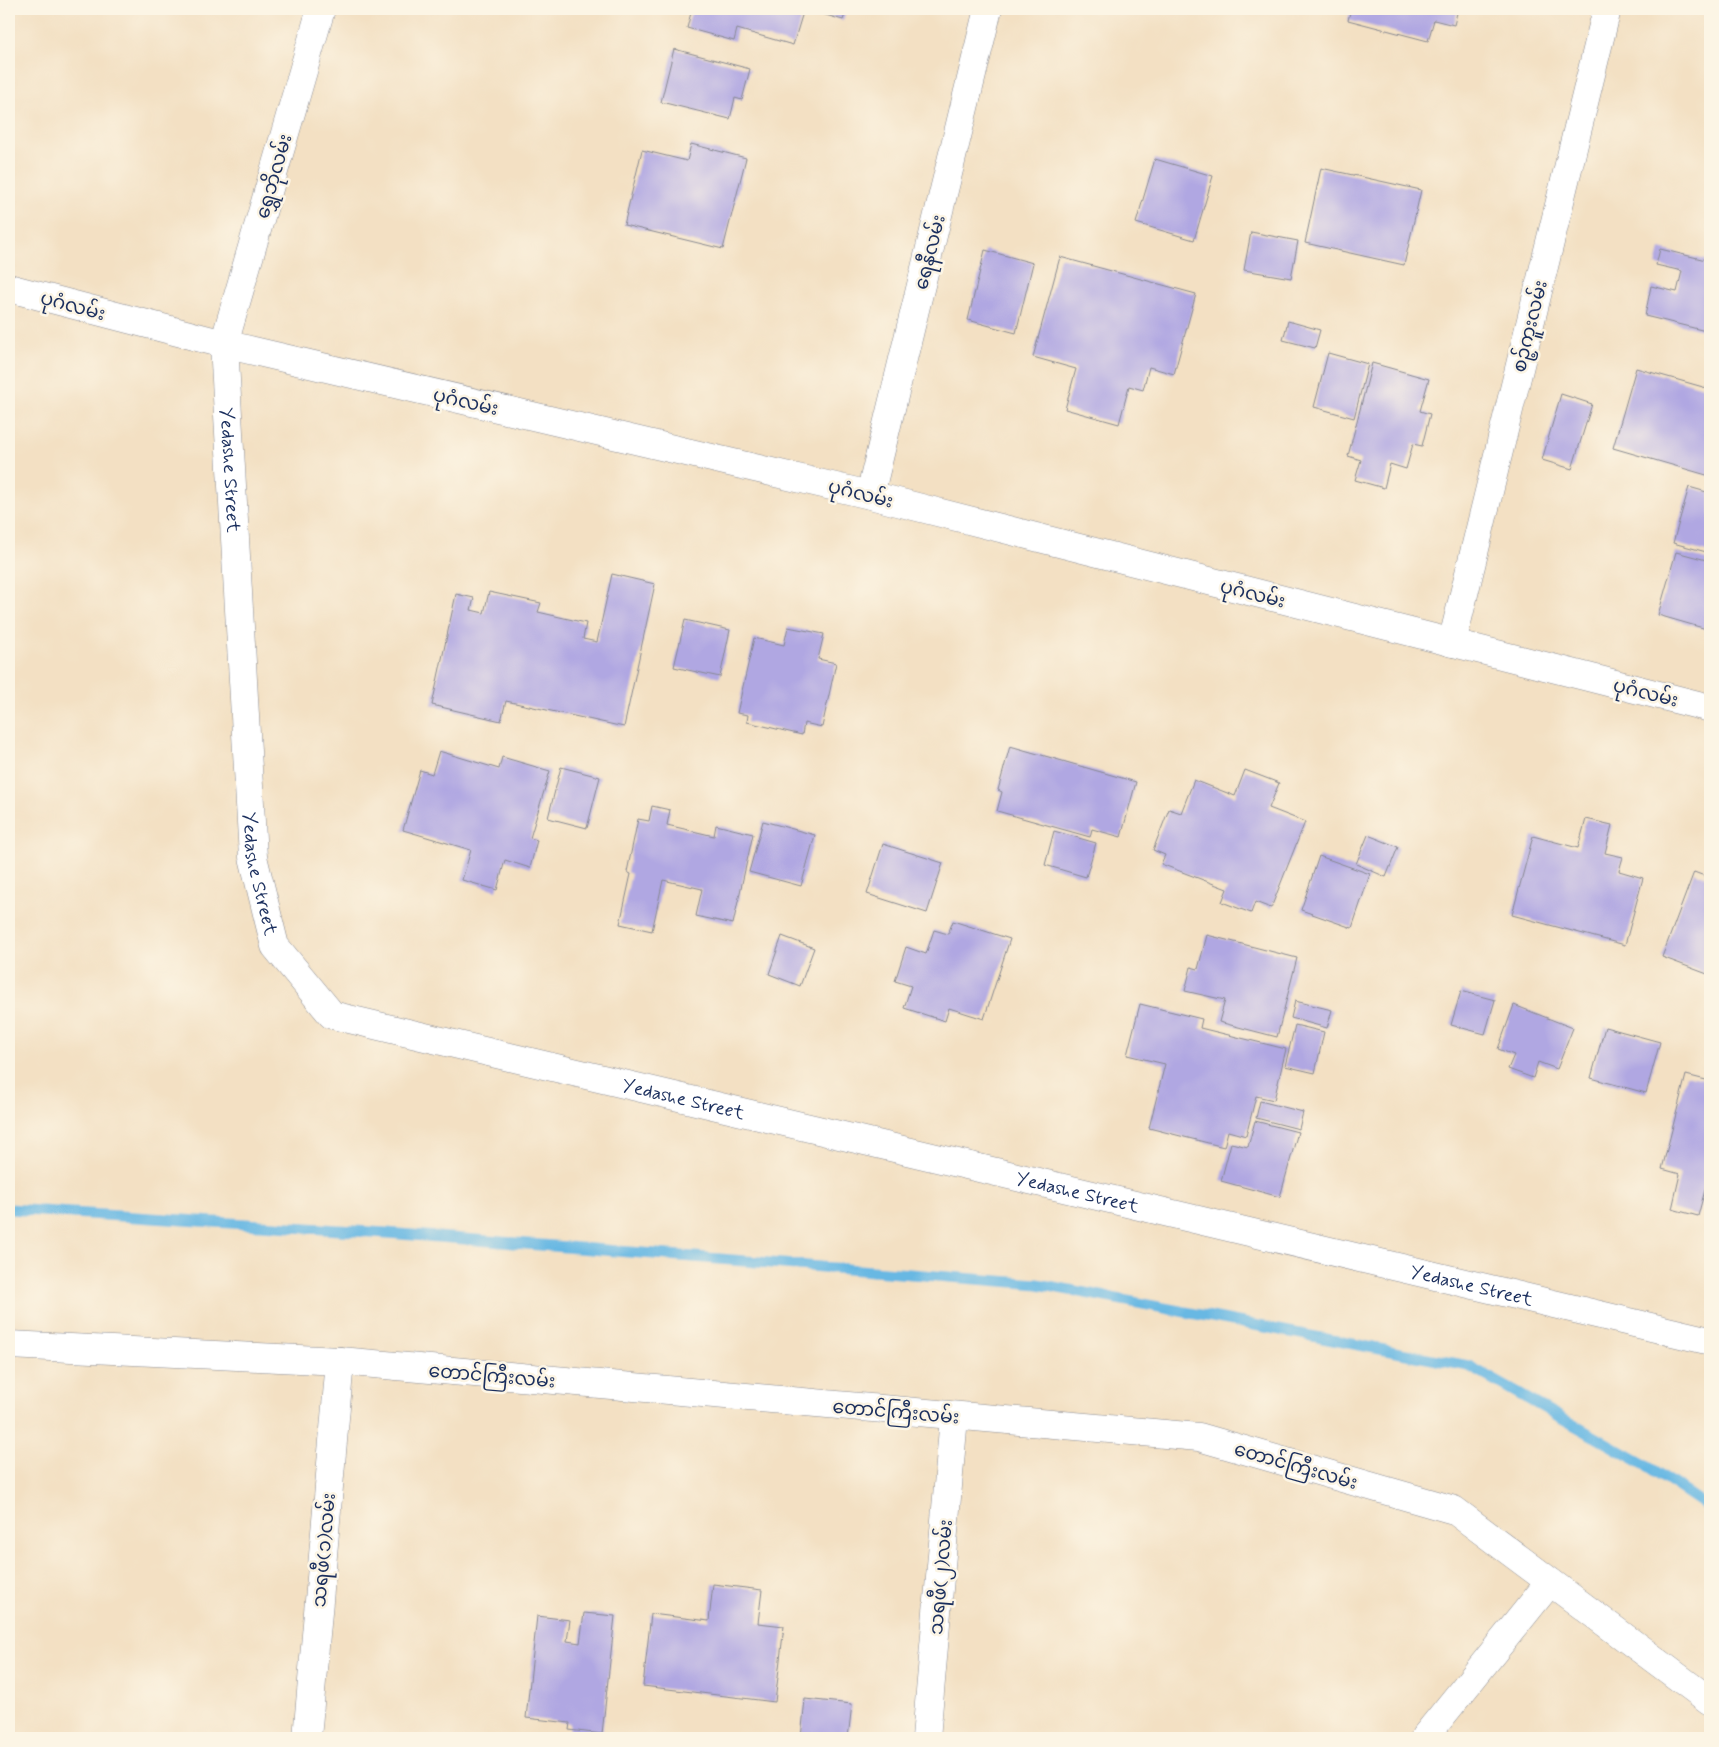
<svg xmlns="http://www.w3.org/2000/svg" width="1719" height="1747" font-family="Mynerve,'Noto Sans Myanmar',sans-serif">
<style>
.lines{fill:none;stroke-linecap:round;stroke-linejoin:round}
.stream{stroke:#68b8e3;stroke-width:11}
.building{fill:#b0a7e2}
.minor-casing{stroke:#878890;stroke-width:29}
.minor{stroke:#fff;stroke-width:28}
.labels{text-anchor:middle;stroke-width:5;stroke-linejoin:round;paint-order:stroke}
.street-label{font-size:19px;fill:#1b2f5e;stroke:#fcf5e5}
</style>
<rect width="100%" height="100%" fill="#fcf5e5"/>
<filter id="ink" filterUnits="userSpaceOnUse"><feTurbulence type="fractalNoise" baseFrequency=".02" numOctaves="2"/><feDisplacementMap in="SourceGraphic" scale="10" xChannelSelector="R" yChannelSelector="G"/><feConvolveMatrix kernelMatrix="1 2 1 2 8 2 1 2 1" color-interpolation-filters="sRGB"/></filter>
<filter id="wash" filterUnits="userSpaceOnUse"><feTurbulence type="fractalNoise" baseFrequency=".0096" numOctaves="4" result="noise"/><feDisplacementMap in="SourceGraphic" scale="20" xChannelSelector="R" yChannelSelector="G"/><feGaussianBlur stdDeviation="1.12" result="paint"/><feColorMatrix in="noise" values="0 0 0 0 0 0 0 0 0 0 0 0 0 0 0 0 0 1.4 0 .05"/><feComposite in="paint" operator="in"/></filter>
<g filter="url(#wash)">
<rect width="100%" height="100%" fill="#f3e0c3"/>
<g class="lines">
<path class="stream" d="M 9,1209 L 387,1233 L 1038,1284 L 1469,1366 L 1647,1466 L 1710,1508"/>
</g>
<g id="blocks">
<g class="building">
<path d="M 692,9 L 804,9 L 793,45 L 737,29 L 734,41 L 687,28 Z"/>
<path d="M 805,9 L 847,9 L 843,20 Z"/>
<path d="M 1351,9 L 1458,9 L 1454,25 L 1434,20 L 1428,41 L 1348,20 Z"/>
<path d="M 674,49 L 750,69 L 742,100 L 735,98 L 730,119 L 661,102 Z"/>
<path d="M 691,144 L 746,158 L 723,249 L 624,225 L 642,150 L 687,161 Z"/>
<path d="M 1155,159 L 1213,176 L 1194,240 L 1136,223 Z"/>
<path d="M 1321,168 L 1421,190 L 1404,265 L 1305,243 Z"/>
<path d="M 1251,232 L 1298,241 L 1291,278 L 1244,270 Z"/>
<path d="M 1660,249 L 1710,261 L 1710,332 L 1645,316 L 1651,286 L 1677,292 L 1682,271 L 1656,265 Z"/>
<path d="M 985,250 L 1033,263 L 1016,333 L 968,320 Z"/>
<path d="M 1060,257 L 1196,294 L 1174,374 L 1149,367 L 1143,390 L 1129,386 L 1119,424 L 1065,409 L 1076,369 L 1033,357 Z"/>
<path d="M 1288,321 L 1320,330 L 1315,348 L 1283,340 Z"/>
<path d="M 1328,353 L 1368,364 L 1354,418 L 1314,407 Z"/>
<path d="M 1372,363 L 1429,379 L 1420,411 L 1430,414 L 1422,446 L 1413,444 L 1406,469 L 1390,464 L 1384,488 L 1355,480 L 1361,460 L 1348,456 Z"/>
<path d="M 1636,368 L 1710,389 L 1710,476 L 1613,448 Z"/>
<path d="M 1561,394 L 1592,404 L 1572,469 L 1542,460 Z"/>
<path d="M 1689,487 L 1710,493 L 1710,553 L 1673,543 Z"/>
<path d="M 1676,552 L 1710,561 L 1710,630 L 1658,615 Z"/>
<path d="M 612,574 L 655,584 L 624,727 L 506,701 L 501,721 L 432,705 L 456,594 L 474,598 L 471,610 L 484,613 L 489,592 L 541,603 L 538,612 L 586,623 L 583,639 L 597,642 Z"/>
<path d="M 685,620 L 730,630 L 720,677 L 674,667 Z"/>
<path d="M 788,627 L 824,634 L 818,659 L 836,663 L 822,727 L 804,723 L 802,735 L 747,722 L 748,715 L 737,713 L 754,638 L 784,645 Z"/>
<path d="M 1010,746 L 1136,782 L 1121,837 L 1092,829 L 1090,837 L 997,811 L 1002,792 L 998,790 Z"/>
<path d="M 439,751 L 499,769 L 502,757 L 550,771 L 530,838 L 537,840 L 530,868 L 505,860 L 497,890 L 462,880 L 471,850 L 403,830 L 420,770 L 432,774 Z"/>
<path d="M 561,767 L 600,777 L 587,828 L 548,818 Z"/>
<path d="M 1245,770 L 1279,783 L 1269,808 L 1305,822 L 1271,908 L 1255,902 L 1251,913 L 1222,902 L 1227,889 L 1161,864 L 1165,855 L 1153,850 L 1169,809 L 1181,813 L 1194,780 L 1235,796 Z"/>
<path d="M 652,806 L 670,810 L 667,825 L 714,836 L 716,825 L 753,834 L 733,924 L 696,916 L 702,889 L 663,880 L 652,931 L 620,924 L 631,874 L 627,872 L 638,819 L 649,821 Z"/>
<path d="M 1586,819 L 1612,825 L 1605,853 L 1623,857 L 1619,871 L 1643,878 L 1625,945 L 1512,915 L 1533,836 L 1578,848 Z"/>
<path d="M 763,821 L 815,835 L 801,886 L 749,872 Z"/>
<path d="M 1054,831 L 1096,843 L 1086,877 L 1045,865 Z"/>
<path d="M 1368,835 L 1398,847 L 1386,877 L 1356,864 Z"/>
<path d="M 883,844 L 943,863 L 927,913 L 867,894 Z"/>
<path d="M 1319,856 L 1370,874 L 1352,928 L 1301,910 Z"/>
<path d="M 1694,872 L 1710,878 L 1710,975 L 1662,957 Z"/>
<path d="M 953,921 L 1010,939 L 984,1019 L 949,1008 L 945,1021 L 904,1008 L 911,986 L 895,981 L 906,947 L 926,954 L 934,930 L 948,934 Z"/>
<path d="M 1207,935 L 1297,958 L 1277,1037 L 1219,1022 L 1225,1000 L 1185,991 L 1191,967 L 1198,969 Z"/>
<path d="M 782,936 L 814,948 L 800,986 L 769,974 Z"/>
<path d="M 1461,991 L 1495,1000 L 1485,1034 L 1451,1025 Z"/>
<path d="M 1295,1001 L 1332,1010 L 1327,1028 L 1291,1018 Z"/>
<path d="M 1140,1004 L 1202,1019 L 1200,1028 L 1286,1049 L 1274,1100 L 1256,1096 L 1246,1136 L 1228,1131 L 1224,1147 L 1149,1128 L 1165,1064 L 1127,1055 Z"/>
<path d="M 1514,1005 L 1573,1028 L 1557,1069 L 1538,1062 L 1533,1078 L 1508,1069 L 1514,1055 L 1498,1049 Z"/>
<path d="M 1295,1025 L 1324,1032 L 1315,1073 L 1285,1066 Z"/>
<path d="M 1605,1027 L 1660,1042 L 1646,1093 L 1591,1078 Z"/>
<path d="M 1686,1075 L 1710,1081 L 1710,1187 L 1706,1186 L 1698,1216 L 1672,1209 L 1680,1174 L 1662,1169 Z"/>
<path d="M 1260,1101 L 1303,1112 L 1299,1129 L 1256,1118 Z"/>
<path d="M 1255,1121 L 1298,1132 L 1280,1197 L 1221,1181 L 1231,1143 L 1248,1147 Z"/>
<path d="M 713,1584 L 762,1590 L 758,1623 L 784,1626 L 775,1702 L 643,1686 L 651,1614 L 709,1621 Z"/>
<path d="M 584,1613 L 615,1616 L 602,1734 L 569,1730 L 570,1723 L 526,1718 L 537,1616 L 570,1620 L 567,1641 L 580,1643 Z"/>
<path d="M 805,1699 L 852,1704 L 848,1738 L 801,1738 Z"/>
</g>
</g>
</g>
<g filter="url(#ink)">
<use href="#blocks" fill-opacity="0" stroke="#878890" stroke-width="1"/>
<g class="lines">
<g class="minor-casing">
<g id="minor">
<path id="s1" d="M 321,9 L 224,344 L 253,857 L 275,946 L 332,1015 L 1710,1341"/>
<path d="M 9,288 L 224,344 L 870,495 L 1710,708"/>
<path d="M 870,495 L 988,9"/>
<path d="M 1452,643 L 1607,9"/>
<path d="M 9,1345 L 340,1361 L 1199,1437 L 1454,1510 L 1710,1701"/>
<path d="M 307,1738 L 340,1361"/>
<path d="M 926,1738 L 954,1417"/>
<path d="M 1424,1738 L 1550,1582"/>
</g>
</g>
<use href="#minor" class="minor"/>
</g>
</g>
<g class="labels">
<g class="street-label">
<text transform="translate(273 176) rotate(-74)" y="7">ရွှေဘိုလမ်း</text>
<text transform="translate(929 252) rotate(-76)" y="7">ရေနီလမ်း</text>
<text transform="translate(73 305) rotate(15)" y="7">ပုဂံလမ်း</text>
<text transform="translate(1529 326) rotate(-76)" y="7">စဉ့်ကူးလမ်း</text>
<text transform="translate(466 401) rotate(13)" y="7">ပုဂံလမ်း</text>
<text dy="7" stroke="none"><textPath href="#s1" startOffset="475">Yedashe Street</textPath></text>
<text transform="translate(861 493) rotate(14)" y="7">ပုဂံလမ်း</text>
<text transform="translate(1253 593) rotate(14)" y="7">ပုဂံလမ်း</text>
<text transform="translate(1646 692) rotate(14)" y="7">ပုဂံလမ်း</text>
<text dy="7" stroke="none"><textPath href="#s1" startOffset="880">Yedashe Street</textPath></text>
<text dy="7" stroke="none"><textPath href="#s1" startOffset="1405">Yedashe Street</textPath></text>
<text dy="7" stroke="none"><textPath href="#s1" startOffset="1810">Yedashe Street</textPath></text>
<text dy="7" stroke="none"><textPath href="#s1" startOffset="2215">Yedashe Street</textPath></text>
<text transform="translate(492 1375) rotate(5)" y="7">တောင်ကြီးလမ်း</text>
<text transform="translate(896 1411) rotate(5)" y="7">တောင်ကြီးလမ်း</text>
<text transform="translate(1296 1465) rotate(16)" y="7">တောင်ကြီးလမ်း</text>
<text transform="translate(323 1550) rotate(-85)" y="7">သရဖီ(၁)လမ်း</text>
<text transform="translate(940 1577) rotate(-85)" y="7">သရဖီ(၂)လမ်း</text>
</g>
</g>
<rect width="1719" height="1747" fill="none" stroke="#fcf5e5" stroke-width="30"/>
</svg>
